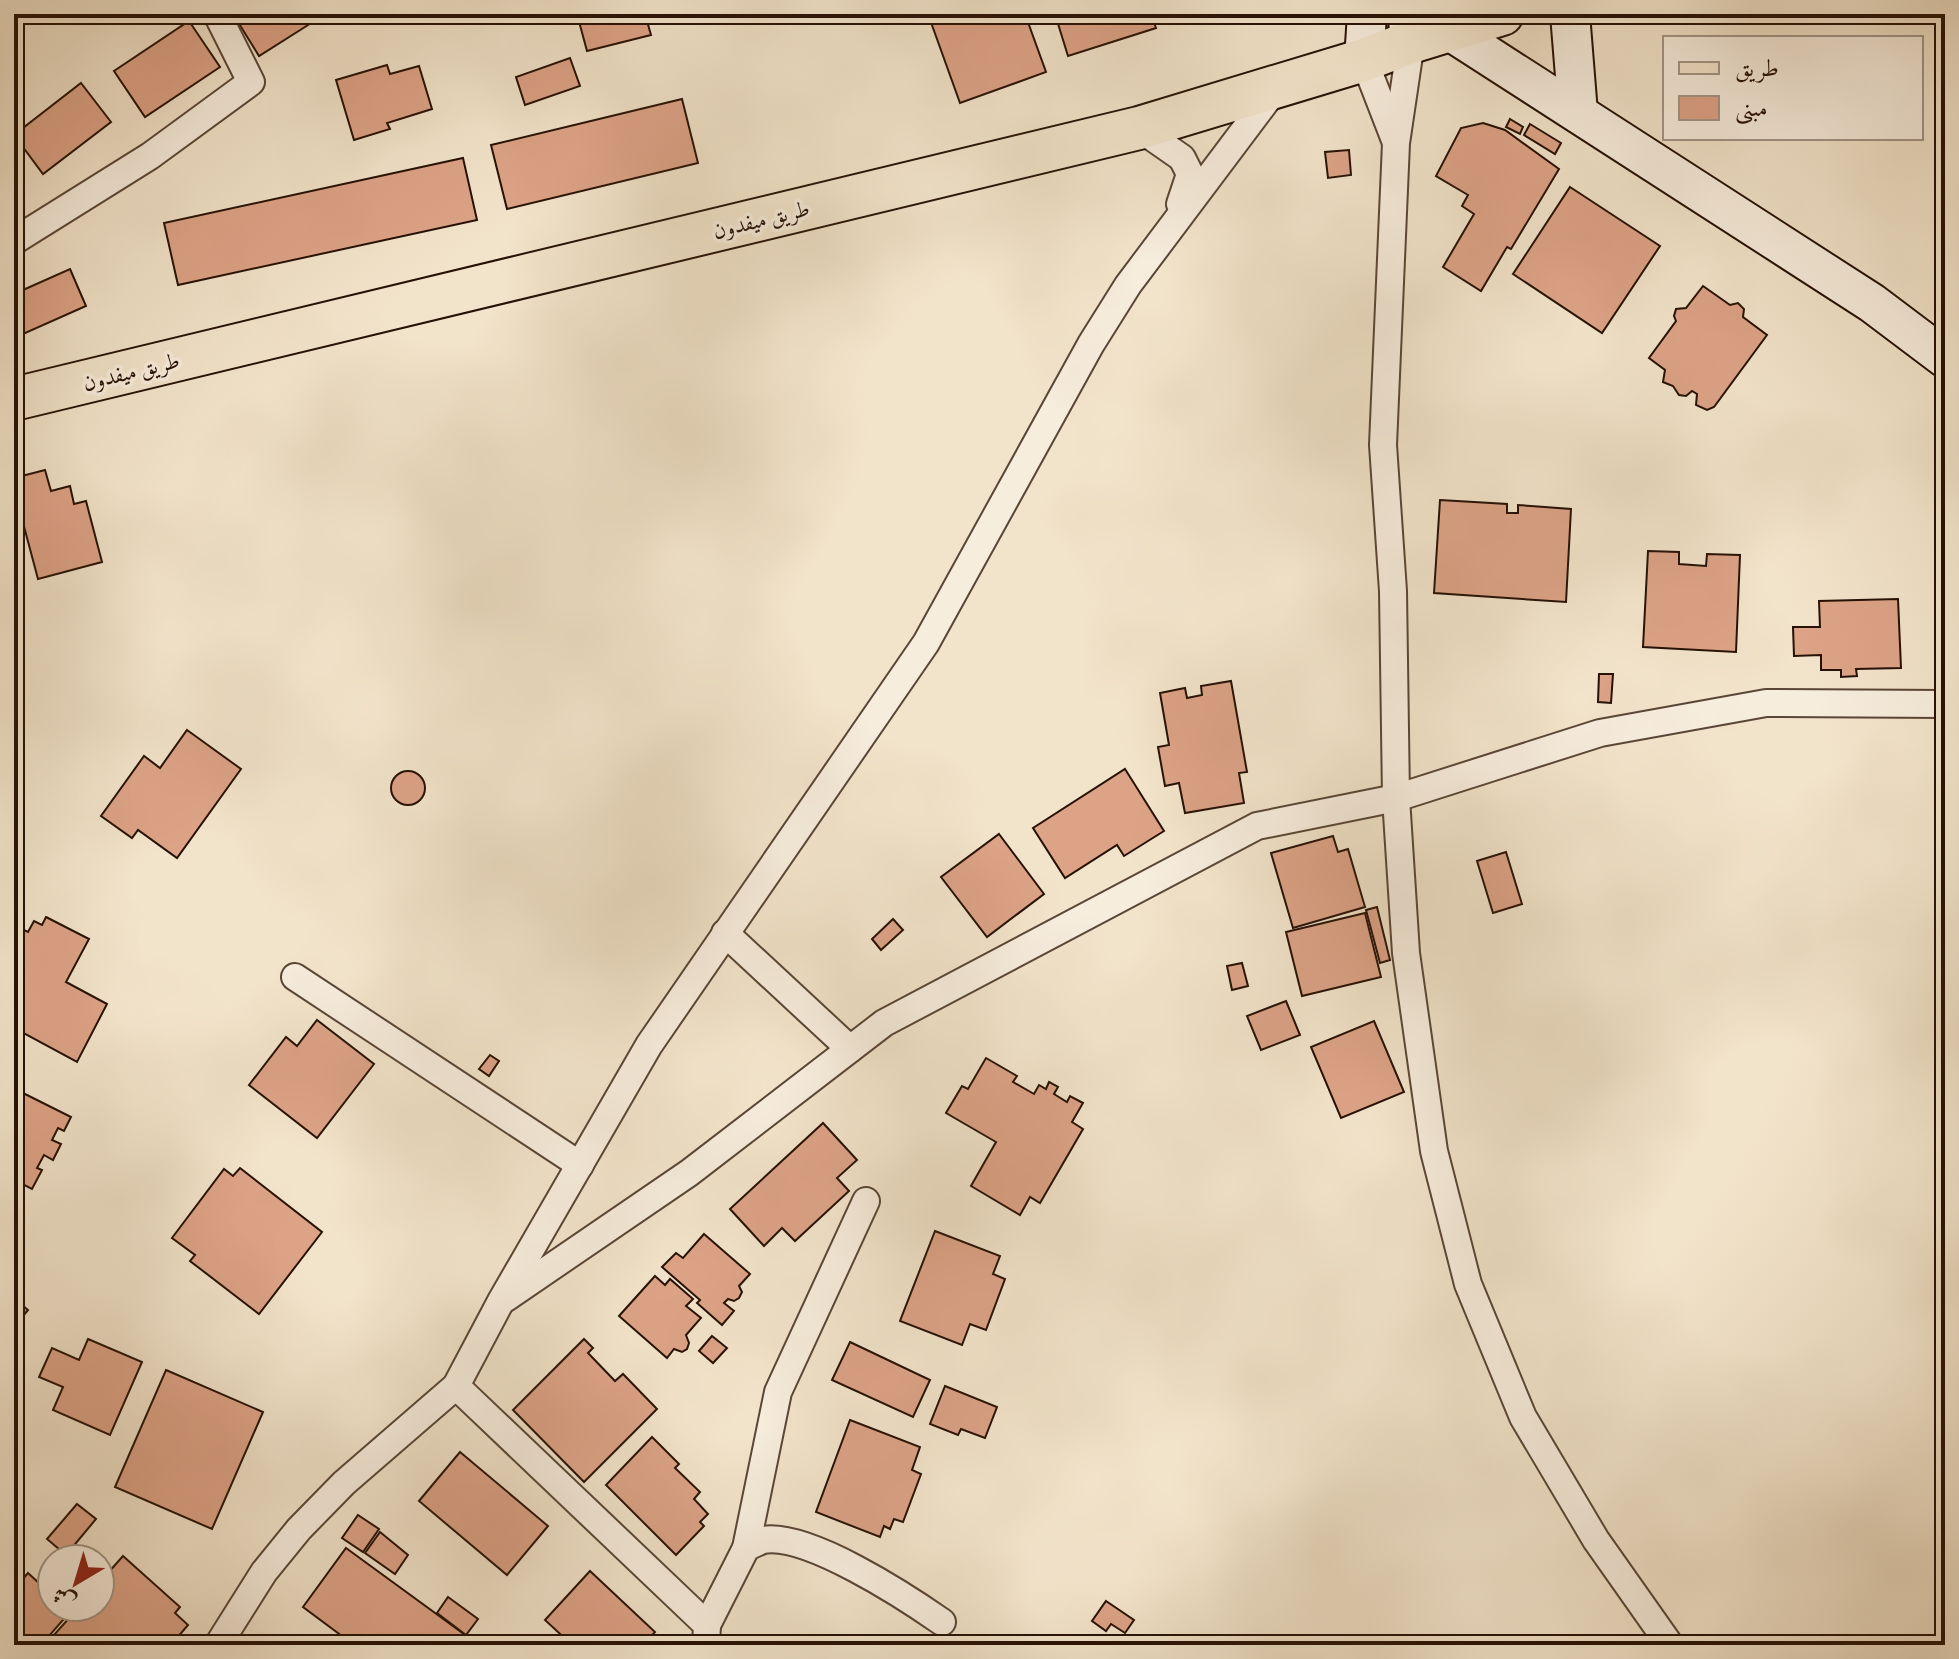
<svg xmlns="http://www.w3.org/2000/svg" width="1959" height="1659" font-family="Vollkorn,Amiri,serif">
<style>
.building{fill:#dda387;stroke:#261105;stroke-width:2}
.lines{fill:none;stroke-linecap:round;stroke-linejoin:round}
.street-casing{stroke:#594636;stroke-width:30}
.secondary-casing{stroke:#261105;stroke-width:42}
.primary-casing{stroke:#261105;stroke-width:46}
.street{stroke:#f7eddd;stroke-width:26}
.secondary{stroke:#f7eddd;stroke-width:38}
.primary{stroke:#f2e4cb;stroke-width:42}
.labels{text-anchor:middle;stroke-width:7;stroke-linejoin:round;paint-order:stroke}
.street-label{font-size:22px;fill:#261105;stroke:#f7eddd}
</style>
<rect width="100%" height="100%" fill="#f2e4cb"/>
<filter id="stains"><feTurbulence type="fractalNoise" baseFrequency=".0025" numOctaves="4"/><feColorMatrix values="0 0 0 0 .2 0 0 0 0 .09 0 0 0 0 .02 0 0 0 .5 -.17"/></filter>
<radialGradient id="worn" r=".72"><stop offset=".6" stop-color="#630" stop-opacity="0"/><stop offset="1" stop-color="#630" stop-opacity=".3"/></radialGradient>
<g class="building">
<path d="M 233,14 L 313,14 L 316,20 L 259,56 Z"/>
<path d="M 577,14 L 645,14 L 651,35 L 587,51 Z"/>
<path d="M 928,14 L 1025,14 L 1046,72 L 960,103 Z"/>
<path d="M 1055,14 L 1151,14 L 1156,28 L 1068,56 Z"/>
<path d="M 189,21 L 220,67 L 145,117 L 114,71 Z"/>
<path d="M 570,58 L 580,86 L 525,105 L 516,77 Z"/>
<path d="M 387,65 L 390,74 L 419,66 L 432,109 L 387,123 L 390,129 L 354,140 L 336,80 Z"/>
<path d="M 81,83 L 111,122 L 43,174 L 14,135 Z"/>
<path d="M 682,99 L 698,163 L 507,209 L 491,145 Z"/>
<path d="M 1510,119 L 1523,127 L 1520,134 L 1506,127 Z"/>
<path d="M 1483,123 L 1505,130 L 1559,169 L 1511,249 L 1507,247 L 1481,291 L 1443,267 L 1474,214 L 1462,206 L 1468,195 L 1436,176 L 1461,128 Z"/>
<path d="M 1530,124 L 1561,143 L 1555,154 L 1524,135 Z"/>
<path d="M 1349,150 L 1351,175 L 1328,178 L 1325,152 Z"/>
<path d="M 463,158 L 477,220 L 178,285 L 164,223 Z"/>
<path d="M 1570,187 L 1660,246 L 1602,333 L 1513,274 Z"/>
<path d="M 70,269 L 86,306 L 14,338 L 14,294 Z"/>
<path d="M 1703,286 L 1730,305 L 1738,303 L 1744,309 L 1743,317 L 1767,335 L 1714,407 L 1707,410 L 1696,405 L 1697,394 L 1692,391 L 1686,396 L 1679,395 L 1673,386 L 1663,382 L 1665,370 L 1649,358 L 1676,321 L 1674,316 L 1676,309 L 1686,308 Z"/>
<path d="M 45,470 L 51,491 L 70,486 L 74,504 L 86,501 L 102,562 L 38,579 L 14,489 L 14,478 Z"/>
<path d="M 1440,500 L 1507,504 L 1507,513 L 1518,513 L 1518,505 L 1571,509 L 1566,602 L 1434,593 Z"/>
<path d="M 1648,551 L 1679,552 L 1679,564 L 1706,566 L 1707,554 L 1740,555 L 1736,652 L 1643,647 Z"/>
<path d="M 1898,599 L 1901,668 L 1856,669 L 1857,676 L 1841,677 L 1841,670 L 1821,670 L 1821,655 L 1794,656 L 1793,627 L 1820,627 L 1819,601 Z"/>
<path d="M 1599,674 L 1613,674 L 1611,703 L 1598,702 Z"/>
<path d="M 1231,681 L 1247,772 L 1239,773 L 1244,803 L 1185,813 L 1179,783 L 1165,786 L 1158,747 L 1169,745 L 1160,693 L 1185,688 L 1187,698 L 1202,695 L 1201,686 Z"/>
<path d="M 187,730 L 241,769 L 177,858 L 138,830 L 132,838 L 101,816 L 144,756 L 160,768 Z"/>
<path d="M 1125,769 L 1164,831 L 1124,856 L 1117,845 L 1065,878 L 1033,828 Z"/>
<circle cx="408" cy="788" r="17"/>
<path d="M 999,834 L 1044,894 L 987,937 L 941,877 Z"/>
<path d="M 1333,836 L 1338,852 L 1348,849 L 1365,907 L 1293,928 L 1271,853 Z"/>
<path d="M 1506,852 L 1522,904 L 1493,913 L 1477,861 Z"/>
<path d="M 1377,907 L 1390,960 L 1380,963 L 1366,910 Z"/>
<path d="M 1365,913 L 1381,977 L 1302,996 L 1286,932 Z"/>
<path d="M 46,917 L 89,939 L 66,982 L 107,1004 L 77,1062 L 14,1028 L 14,939 L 20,928 L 28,932 L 34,921 L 42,925 Z"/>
<path d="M 893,919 L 903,930 L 881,950 L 872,939 Z"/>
<path d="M 1242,963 L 1248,986 L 1232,990 L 1227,966 Z"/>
<path d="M 1286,1001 L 1300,1035 L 1261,1050 L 1247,1016 Z"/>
<path d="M 317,1020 L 374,1064 L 317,1138 L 249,1085 L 286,1037 L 297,1046 Z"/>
<path d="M 1374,1021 L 1404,1092 L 1341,1118 L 1311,1047 Z"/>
<path d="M 490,1055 L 499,1061 L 489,1076 L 479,1069 Z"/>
<path d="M 986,1058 L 1017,1076 L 1013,1082 L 1034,1094 L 1039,1085 L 1046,1089 L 1049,1082 L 1058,1087 L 1054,1094 L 1067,1102 L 1070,1096 L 1083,1103 L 1072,1122 L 1083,1129 L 1040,1203 L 1030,1197 L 1020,1215 L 971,1186 L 996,1142 L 946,1113 L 962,1086 L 968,1089 Z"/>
<path d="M 19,1091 L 71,1117 L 64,1131 L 58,1128 L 52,1140 L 61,1144 L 53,1160 L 44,1155 L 37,1168 L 42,1170 L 32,1189 L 14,1180 L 14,1100 Z"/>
<path d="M 823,1123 L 857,1160 L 837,1178 L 849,1191 L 795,1241 L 782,1228 L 764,1246 L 730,1209 Z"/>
<path d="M 240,1168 L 322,1232 L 259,1314 L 190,1261 L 195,1255 L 172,1238 L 224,1169 L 233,1176 Z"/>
<path d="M 935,1231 L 1000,1256 L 993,1274 L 1005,1279 L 986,1330 L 970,1324 L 962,1345 L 900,1321 Z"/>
<path d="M 704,1234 L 750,1274 L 739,1286 L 742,1292 L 739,1298 L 734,1301 L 728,1299 L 724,1303 L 734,1311 L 722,1325 L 697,1303 L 700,1300 L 662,1267 L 676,1253 L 683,1258 Z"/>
<path d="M 655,1276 L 665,1285 L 670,1279 L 693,1299 L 686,1306 L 701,1318 L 686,1335 L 689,1343 L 687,1349 L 682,1352 L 674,1349 L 667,1358 L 619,1316 Z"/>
<path d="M 14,1298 L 28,1310 L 14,1327 Z"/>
<path d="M 712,1336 L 727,1348 L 713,1363 L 699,1351 Z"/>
<path d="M 88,1339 L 142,1362 L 110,1435 L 53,1410 L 63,1387 L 39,1377 L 52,1348 L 79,1360 Z"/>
<path d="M 584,1339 L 593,1348 L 588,1353 L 615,1381 L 623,1374 L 657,1409 L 584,1482 L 513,1410 Z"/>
<path d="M 850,1342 L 930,1380 L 913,1417 L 832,1380 Z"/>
<path d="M 166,1370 L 263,1412 L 212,1529 L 115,1487 Z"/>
<path d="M 945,1386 L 997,1407 L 985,1438 L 961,1429 L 958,1435 L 930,1424 Z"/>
<path d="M 850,1420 L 920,1447 L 912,1470 L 921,1474 L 903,1522 L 894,1519 L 890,1529 L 884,1526 L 880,1537 L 816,1512 Z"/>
<path d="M 652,1437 L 679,1464 L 675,1468 L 700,1492 L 694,1499 L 708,1514 L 700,1522 L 704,1526 L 676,1555 L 606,1485 Z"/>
<path d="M 460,1452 L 548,1526 L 507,1575 L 419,1501 Z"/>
<path d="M 77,1504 L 96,1519 L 66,1555 L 47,1539 Z"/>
<path d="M 358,1515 L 379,1529 L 363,1552 L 342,1538 Z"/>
<path d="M 380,1532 L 408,1555 L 395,1574 L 365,1553 Z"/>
<path d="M 346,1548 L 472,1640 L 468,1645 L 354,1645 L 303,1607 Z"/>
<path d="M 123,1556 L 180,1607 L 175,1613 L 188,1625 L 171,1645 L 45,1645 L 79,1607 L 100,1607 L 100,1582 Z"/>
<path d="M 590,1571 L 655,1632 L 643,1645 L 572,1645 L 545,1620 Z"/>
<path d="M 28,1573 L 52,1595 L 52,1607 L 66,1607 L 71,1611 L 41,1645 L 27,1645 L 14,1634 L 14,1589 Z"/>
<path d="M 448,1597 L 478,1619 L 466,1635 L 437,1613 Z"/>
<path d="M 1106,1601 L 1134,1620 L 1125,1633 L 1111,1624 L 1106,1631 L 1092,1621 Z"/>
</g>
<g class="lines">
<g class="street-casing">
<g id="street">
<path d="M 1411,42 L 1396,143 L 1383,445 L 1393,591 L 1396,798 L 1406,953 L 1434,1151 L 1468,1284 L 1523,1417 L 1596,1540 L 1670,1645"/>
<path d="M 1364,60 L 1395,140"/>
<path d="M 1139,128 L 1182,158 L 1190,174 L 1180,204"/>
<path d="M 14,241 L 150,156 L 251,82 L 217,14"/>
<path d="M 725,933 L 850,1049"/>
<path d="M 295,977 L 580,1165"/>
<path d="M 506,1298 L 689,1173 L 884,1023 L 1257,826 L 1396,798 L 1600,733 L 1766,703 L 1945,704"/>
<path d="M 456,1386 L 707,1625 L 706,1645"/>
<path d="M 746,1548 L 778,1392 L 866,1201"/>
<path d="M 707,1625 L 746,1548 C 751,1545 758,1542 763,1540 C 807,1532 906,1597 942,1622"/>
<path d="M 218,1645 L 264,1572 L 299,1529 L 344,1483 L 456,1386 L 501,1301 L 649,1045 L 926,643 L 1091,344 L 1128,285 L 1276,88"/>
</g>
</g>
<g class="secondary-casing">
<g id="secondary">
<path d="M 1407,14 L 1411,42"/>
<path d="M 1570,14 L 1578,113"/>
<path d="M 1450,31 L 1872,303 L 1945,358"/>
<path d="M 1364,60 L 1367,14"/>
</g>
</g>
<g class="primary-casing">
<path id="primary" d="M 14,399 L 1139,128 L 1364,60 L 1411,42 L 1502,14"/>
</g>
<use href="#street" class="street"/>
<use href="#secondary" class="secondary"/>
<use href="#primary" class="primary"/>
</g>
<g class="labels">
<g class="street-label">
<text transform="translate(761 219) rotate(-14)" y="8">طريق ميفدون</text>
<text transform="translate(131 371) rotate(-14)" y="8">طريق ميفدون</text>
</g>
</g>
<rect width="1959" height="1659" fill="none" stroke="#f2e4cb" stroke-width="48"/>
<rect x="16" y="16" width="1927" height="1627" fill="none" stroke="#261105" stroke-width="4"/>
<rect x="24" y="24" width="1911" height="1611" fill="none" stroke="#261105" stroke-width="2"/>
<rect x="1663" y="36" width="260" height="104" fill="#f7eddd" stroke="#a39587" stroke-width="2"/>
<rect x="1679" y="62" width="40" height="12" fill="#f2e4cb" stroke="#a39587" stroke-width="2"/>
<text x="1735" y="76" font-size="24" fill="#261105">طريق</text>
<rect x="1679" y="96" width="40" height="24" fill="#dda387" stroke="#a39587" stroke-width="2"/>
<text x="1735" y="116" font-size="24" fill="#261105">مبنى</text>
<g transform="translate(76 1583) rotate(218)"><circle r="38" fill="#f7eddd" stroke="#a39587" stroke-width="2"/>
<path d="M0-6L14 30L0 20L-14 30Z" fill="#8f2418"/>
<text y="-12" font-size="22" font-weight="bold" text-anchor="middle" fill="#261105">ش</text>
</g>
<rect width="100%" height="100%" filter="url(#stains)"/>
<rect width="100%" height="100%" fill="url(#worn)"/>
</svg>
